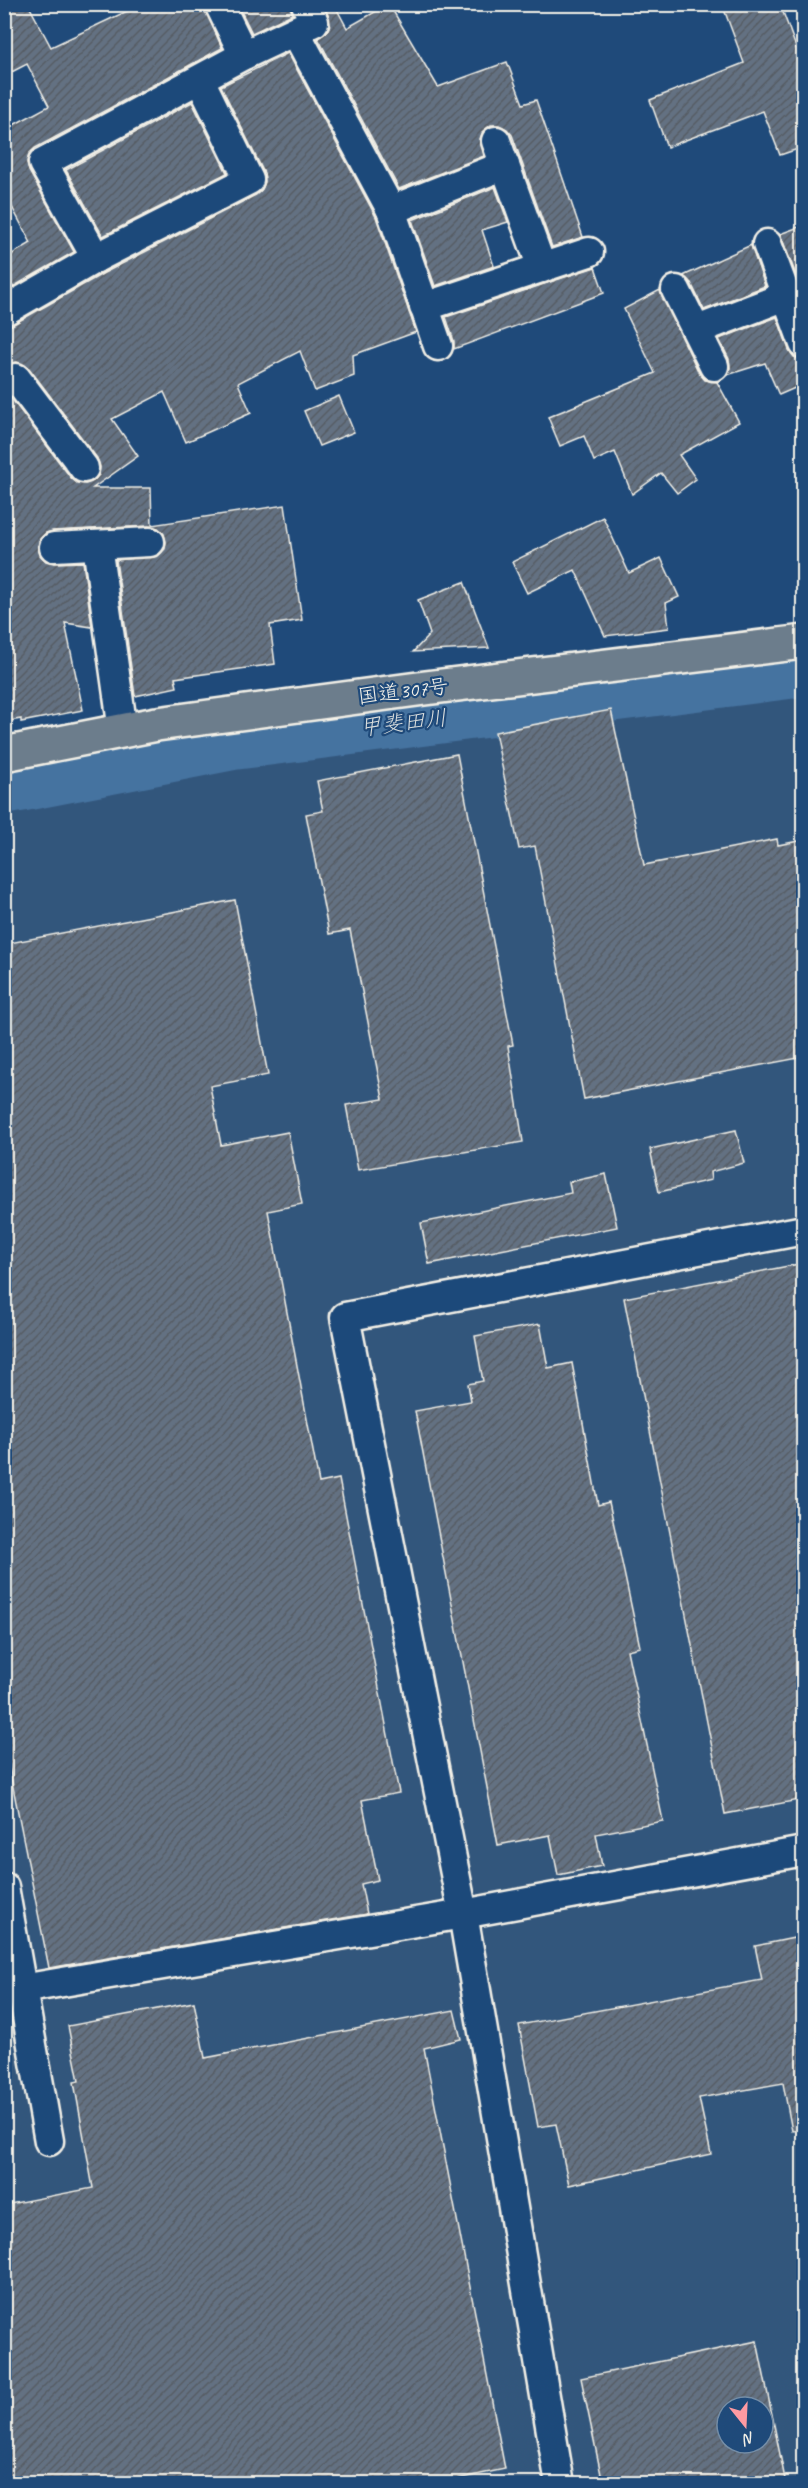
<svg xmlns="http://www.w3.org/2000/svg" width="808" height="2488" font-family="Caveat,'Klee One',sans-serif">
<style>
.built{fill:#33567c;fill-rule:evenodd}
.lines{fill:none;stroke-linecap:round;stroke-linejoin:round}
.river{stroke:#4573a0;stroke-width:52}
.building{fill:url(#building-hatch);stroke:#f4f1e8;stroke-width:1.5;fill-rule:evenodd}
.minor-casing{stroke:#f4f1e8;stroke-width:33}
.highway-casing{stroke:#f4f1e8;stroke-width:38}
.minor{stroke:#1f4a7a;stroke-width:28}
.highway{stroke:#6c7d8c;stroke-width:33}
.labels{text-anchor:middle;stroke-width:4.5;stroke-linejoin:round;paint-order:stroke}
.street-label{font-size:21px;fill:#f4f1e8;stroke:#1f4a7a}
.water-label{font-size:22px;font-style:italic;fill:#dadedd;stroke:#1f4a7a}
</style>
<defs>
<pattern id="building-hatch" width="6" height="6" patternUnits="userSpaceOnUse" patternTransform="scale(1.5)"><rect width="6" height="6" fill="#637182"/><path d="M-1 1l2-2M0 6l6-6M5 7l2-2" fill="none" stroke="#565c64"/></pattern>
</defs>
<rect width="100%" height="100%" fill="#1f4a7a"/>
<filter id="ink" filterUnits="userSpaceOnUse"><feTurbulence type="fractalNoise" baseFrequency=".0167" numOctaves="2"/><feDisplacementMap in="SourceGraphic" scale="12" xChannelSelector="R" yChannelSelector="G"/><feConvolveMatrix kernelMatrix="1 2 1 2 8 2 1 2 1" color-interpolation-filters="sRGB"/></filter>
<g filter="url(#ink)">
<path class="built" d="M 803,680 L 803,2483 L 5,2483 L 4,797 L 234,749 ZM 727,2407 L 763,2407 L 763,2443 L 727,2443 Z"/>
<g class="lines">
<path class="river" d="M 4,789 L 233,744 L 804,671"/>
</g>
<g class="building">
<path d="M 4,4 L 28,4 L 51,47 L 142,4 L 203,4 L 222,48 L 35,148 L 29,154 L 27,162 L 29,171 L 74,252 L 4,292 L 4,259 L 31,243 L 4,192 L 4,130 L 49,106 L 27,64 L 4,76 Z"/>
<path d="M 244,4 L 290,4 L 292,14 L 252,33 L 239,7 Z"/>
<path d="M 324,4 L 334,4 L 347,28 L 389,4 L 438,87 L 507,62 L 523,104 L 536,100 L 583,237 L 552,247 L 512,135 L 507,129 L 499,125 L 491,125 L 483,131 L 480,139 L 484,156 L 399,189 L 318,38 L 327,32 L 330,24 Z"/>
<path d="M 722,4 L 780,4 L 804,69 L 804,147 L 780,155 L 763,111 L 667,147 L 650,100 L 744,63 Z"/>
<path d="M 288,53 L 376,217 L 416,332 L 353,355 L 354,376 L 315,391 L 300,351 L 238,383 L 251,413 L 186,442 L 164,392 L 112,419 L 138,456 L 93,488 L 151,488 L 152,525 L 285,505 L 302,620 L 270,625 L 275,664 L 175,678 L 177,687 L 135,696 L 116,560 L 158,556 L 165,549 L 166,542 L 164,534 L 158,528 L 149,526 L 53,531 L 46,533 L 40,539 L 38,547 L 40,555 L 46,561 L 55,563 L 83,562 L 92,627 L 65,623 L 83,710 L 21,722 L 21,719 L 4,722 L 4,399 L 11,398 L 71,478 L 77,483 L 85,484 L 93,481 L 99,475 L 100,467 L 97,458 L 29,368 L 17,362 L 4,365 L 4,327 L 12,325 L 104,273 L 256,195 L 262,189 L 265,182 L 264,173 L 221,86 Z"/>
<path d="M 192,102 L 227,173 L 103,236 L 66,170 Z"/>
<path d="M 495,187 L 508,222 L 482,230 L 494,266 L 435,286 L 412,220 Z"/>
<path d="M 804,225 L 804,295 L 780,234 Z"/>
<path d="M 751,245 L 765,286 L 704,310 L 691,283 L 683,276 Z"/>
<path d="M 595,267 L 604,293 L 454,349 L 454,341 L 446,317 Z"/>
<path d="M 660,290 L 699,373 L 705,380 L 717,382 L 739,422 L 679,455 L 696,479 L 677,493 L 661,473 L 632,494 L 615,452 L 594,461 L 584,436 L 560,446 L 548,417 L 655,373 L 624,309 Z"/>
<path d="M 777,317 L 789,350 L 794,357 L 804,360 L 804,384 L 779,395 L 765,363 L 727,375 L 730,368 L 729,359 L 719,339 Z"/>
<path d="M 339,396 L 354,432 L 319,446 L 304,411 Z"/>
<path d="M 603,517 L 629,573 L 661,558 L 679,597 L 666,603 L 669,628 L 605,636 L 575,570 L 527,593 L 512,562 Z"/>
<path d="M 464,582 L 489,648 L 413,652 L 430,634 L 418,600 Z"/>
<path d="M 611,710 L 644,865 L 777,839 L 778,845 L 804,840 L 804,1057 L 584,1099 L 535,846 L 519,849 L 495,732 Z"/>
<path d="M 457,754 L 513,1045 L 508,1046 L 523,1142 L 358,1170 L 346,1105 L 383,1099 L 350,930 L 329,934 L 306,814 L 323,811 L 317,781 Z"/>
<path d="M 235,900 L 268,1075 L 210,1086 L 221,1145 L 288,1132 L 302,1204 L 268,1211 L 319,1483 L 339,1479 L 399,1793 L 362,1800 L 378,1880 L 361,1884 L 367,1914 L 49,1968 L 4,1742 L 4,944 Z"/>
<path d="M 736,1130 L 744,1163 L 710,1172 L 711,1180 L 659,1192 L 650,1149 Z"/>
<path d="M 606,1174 L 617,1227 L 429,1264 L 421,1223 L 571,1193 L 569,1182 Z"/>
<path d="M 804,1263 L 804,1799 L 725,1814 L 624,1298 Z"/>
<path d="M 540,1324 L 548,1368 L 572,1363 L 598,1505 L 609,1502 L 640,1647 L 627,1650 L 663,1821 L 596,1834 L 602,1866 L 558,1875 L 550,1835 L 498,1845 L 415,1411 L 471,1401 L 468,1384 L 483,1381 L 475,1336 Z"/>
<path d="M 804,1936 L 804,2130 L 792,2131 L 783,2083 L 699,2098 L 711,2154 L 569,2185 L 556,2124 L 538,2127 L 519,2025 L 762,1980 L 755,1946 Z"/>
<path d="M 194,2002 L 205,2058 L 454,2010 L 461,2039 L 424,2048 L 505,2469 L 433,2484 L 4,2484 L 4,2205 L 93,2188 L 74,2082 L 79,2081 L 68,2026 Z"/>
<path d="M 757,2341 L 786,2484 L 603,2484 L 581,2378 ZM 727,2407 L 763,2407 L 763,2443 L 727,2443 Z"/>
</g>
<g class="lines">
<g class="minor-casing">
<g id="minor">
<path d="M 219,4 L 244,55"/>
<path d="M 295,31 L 391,210 L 438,346"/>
<path d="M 496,141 L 542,268"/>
<path d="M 391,210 L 505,165"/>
<path d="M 767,244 L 804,344"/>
<path d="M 96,258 L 43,163 L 244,55 L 314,22 L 306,4"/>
<path d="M 676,290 L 714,366"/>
<path d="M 424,307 L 589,252"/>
<path d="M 4,311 L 96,258 L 249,180 L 200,80"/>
<path d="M 697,330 L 786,296"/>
<path d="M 4,383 L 16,378 L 84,468"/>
<path d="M 97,545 L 123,731"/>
<path d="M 54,547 L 150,542"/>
<path d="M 4,1887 L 49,2141"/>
<path d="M 4,1992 L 463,1914 L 804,1851"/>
<path d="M 560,2484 L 463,1914 L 345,1317 L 804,1230"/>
</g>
</g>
<g class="highway-casing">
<path id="highway" d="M 4,754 L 157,724 L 425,688 L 804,642"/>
</g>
<use href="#minor" class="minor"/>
<use href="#highway" class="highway"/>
</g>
</g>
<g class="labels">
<g class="street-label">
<text transform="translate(403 691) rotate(-7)" y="7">国道307号</text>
</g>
<g class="water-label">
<text transform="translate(403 722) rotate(-7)" y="8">甲斐田川</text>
</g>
</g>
<rect width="808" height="2488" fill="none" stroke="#1f4a7a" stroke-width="24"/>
<rect x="12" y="12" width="784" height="2464" fill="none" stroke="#f4f1e8" stroke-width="2" filter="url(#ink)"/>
<g transform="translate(745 2425) rotate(162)"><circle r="28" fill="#1f4a7a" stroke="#748da6" stroke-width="1.5"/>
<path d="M0-4.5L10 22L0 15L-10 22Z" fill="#ff9aa2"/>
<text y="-9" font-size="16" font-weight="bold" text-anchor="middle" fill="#f4f1e8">N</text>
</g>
</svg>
